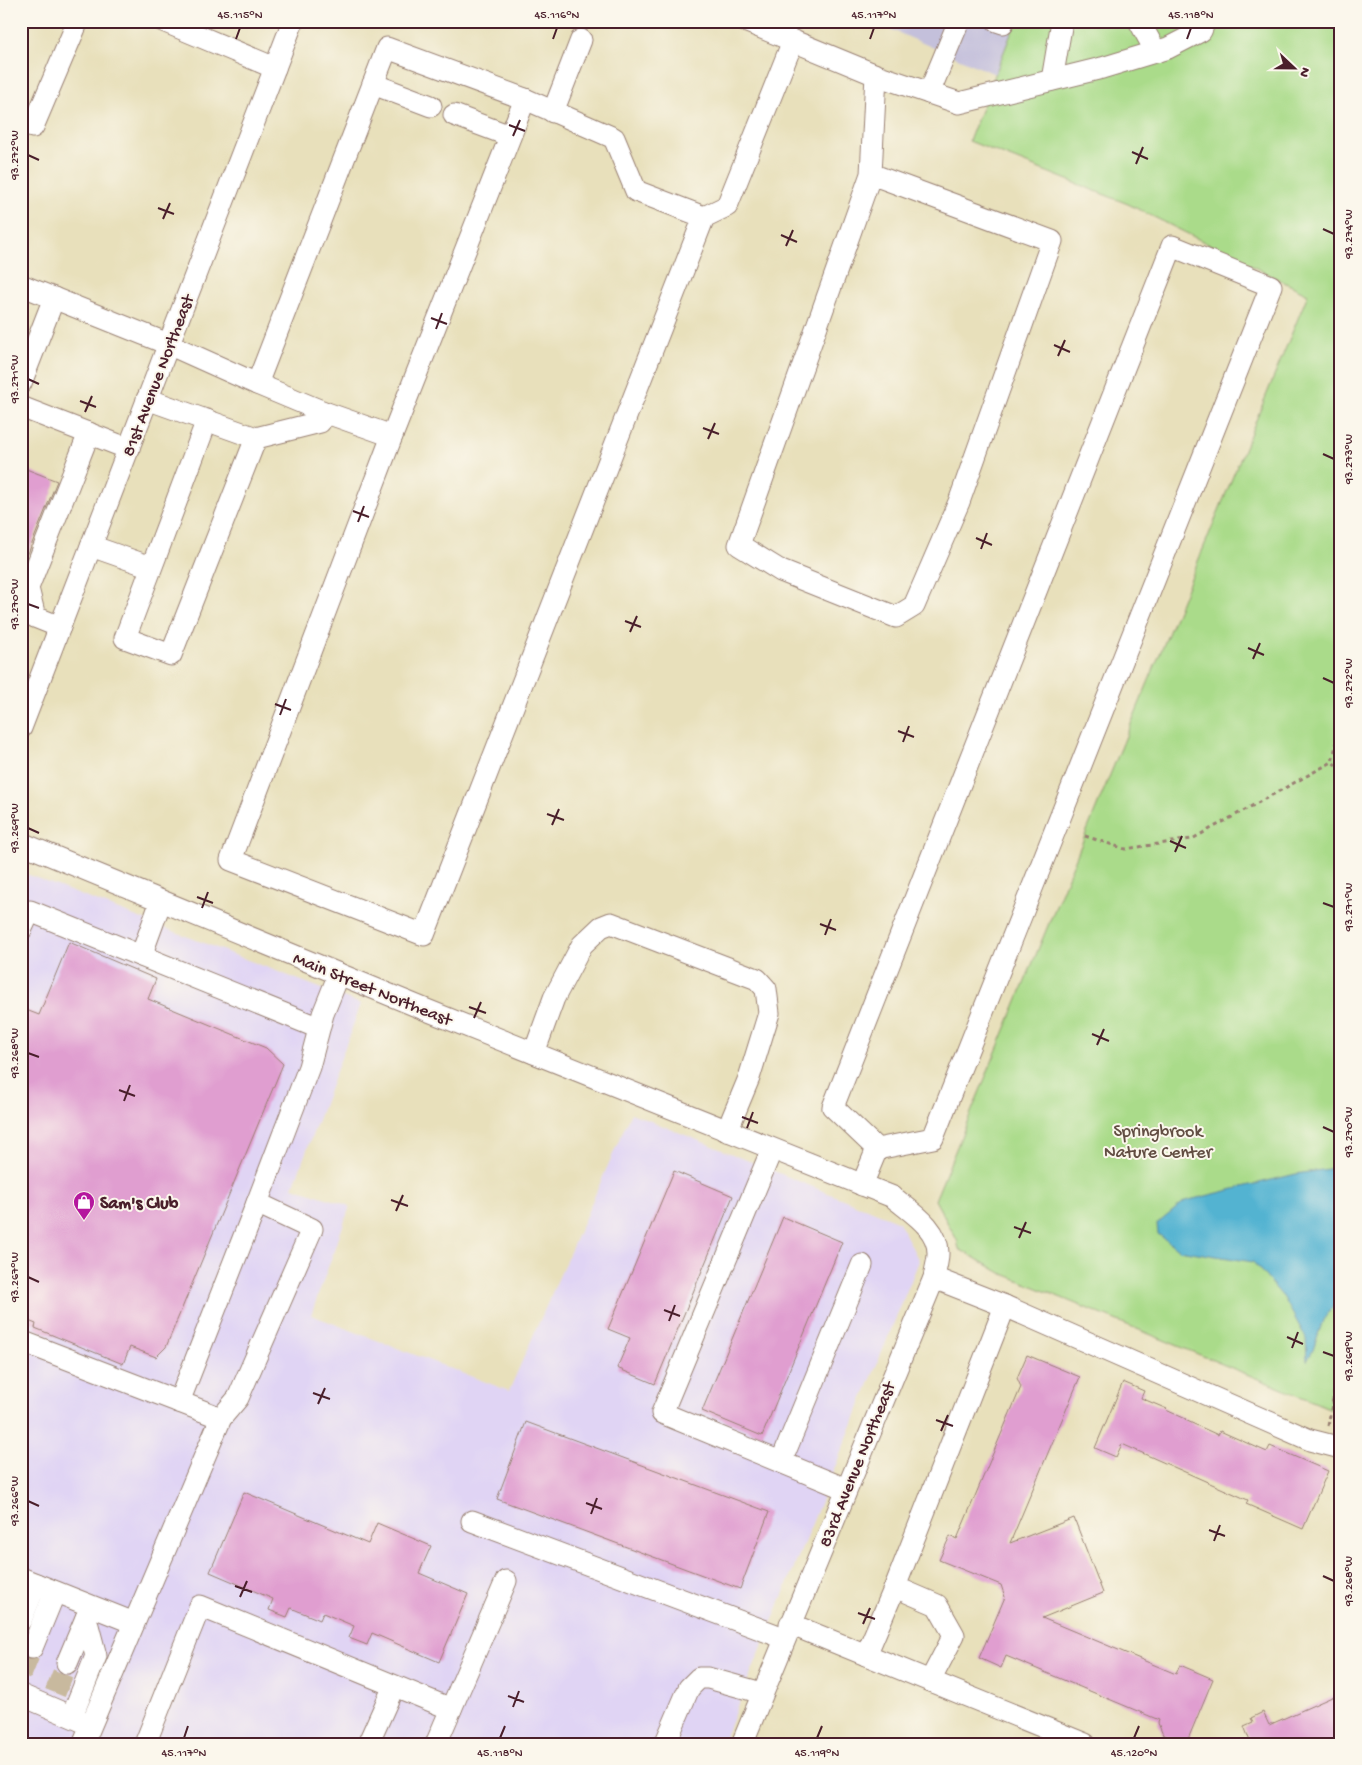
<svg xmlns="http://www.w3.org/2000/svg" width="1362" height="1765" font-family="'Gochi Hand',sans-serif">
<style>
.built{fill:#e0d4f4}
.industrial{fill:#c4c0db}
.green{fill:#aadb8a;stroke:#7a7d5a}
.water{fill:#52b3d1;stroke:#4e697e}
.building{fill:#e09ed0}
.lines{fill:none;stroke-linecap:round;stroke-linejoin:round}
.minor-tunnel{stroke:#c8b99e;stroke-width:21;stroke-dasharray:21 11;stroke-linecap:butt}
.minor-casing{stroke:#998073;stroke-width:23}
.path{stroke:#998073;stroke-width:3;stroke-dasharray:4 4;stroke-linecap:butt}
.minor{stroke:#fff;stroke-width:21}
.ticks{fill:none;stroke:#4a1f2b;stroke-width:2}
.labels{text-anchor:middle;stroke-width:4;stroke-linejoin:round;paint-order:stroke}
.street-label{font-size:18px;fill:#4a1f2b;stroke:#fbf7ec}
.park-label{font-size:18px;fill:#624e43;stroke:#fbf7ec}
.poi-label{font-size:18px;font-weight:bold;fill:#4a1f2b;stroke:#fbf7ec;text-anchor:start}
.neatline{fill:none;stroke:#4a1f2b;stroke-width:2}
.ticks-label{font-size:12px;text-anchor:middle;fill:#4a1f2b}
</style>
<rect width="100%" height="100%" fill="#fbf7ec"/>
<filter id="ink" filterUnits="userSpaceOnUse"><feTurbulence type="fractalNoise" baseFrequency=".02" numOctaves="2"/><feDisplacementMap in="SourceGraphic" scale="10" xChannelSelector="R" yChannelSelector="G"/><feConvolveMatrix kernelMatrix="1 2 1 2 8 2 1 2 1" color-interpolation-filters="sRGB"/></filter>
<filter id="wash" filterUnits="userSpaceOnUse"><feTurbulence type="fractalNoise" baseFrequency=".0096" numOctaves="4" result="noise"/><feDisplacementMap in="SourceGraphic" scale="20" xChannelSelector="R" yChannelSelector="G"/><feGaussianBlur stdDeviation="1.12" result="paint"/><feColorMatrix in="noise" values="0 0 0 0 0 0 0 0 0 0 0 0 0 0 0 0 0 1.4 0 .05"/><feComposite in="paint" operator="in"/></filter>
<g filter="url(#wash)">
<rect width="100%" height="100%" fill="#e8e0bb"/>
<path class="built" d="M 21,872 L 361,1004 L 293,1187 L 350,1206 L 311,1315 L 509,1391 L 631,1113 L 899,1222 L 919,1261 L 722,1744 L 21,1744 Z"/>
<path class="industrial" d="M 871,21 L 1016,21 L 995,74 Z"/>
<path class="green" d="M 1016,21 L 1341,21 L 1341,1413 L 1001,1273 L 959,1249 L 957,1240 L 935,1200 L 1308,294 L 1128,204 L 969,141 Z"/>
<path class="water" d="M 1341,1167 L 1341,1297 L 1323,1320 L 1313,1350 L 1307,1361 L 1306,1338 L 1284,1298 L 1253,1262 L 1179,1250 L 1158,1234 L 1157,1224 L 1185,1201 L 1296,1174 Z"/>
<g id="blocks">
<g class="building">
<path d="M 21,467 L 57,481 L 21,571 Z"/>
<path d="M 69,942 L 156,979 L 148,999 L 266,1048 L 283,1064 L 166,1347 L 156,1357 L 130,1347 L 123,1364 L 35,1328 L 36,1324 L 21,1318 L 21,1008 L 39,1015 Z"/>
<path d="M 674,1171 L 733,1196 L 655,1384 L 617,1368 L 630,1338 L 608,1329 Z"/>
<path d="M 783,1217 L 842,1242 L 762,1436 L 702,1411 Z"/>
<path d="M 1027,1355 L 1080,1377 L 1010,1543 L 1074,1518 L 1103,1593 L 1042,1618 L 1176,1674 L 1180,1665 L 1213,1679 L 1186,1744 L 1163,1735 L 1158,1723 L 1159,1720 L 1006,1656 L 1001,1668 L 979,1658 L 1005,1597 L 1001,1585 L 939,1560 L 950,1536 L 957,1539 L 1021,1387 L 1017,1378 Z"/>
<path d="M 1123,1382 L 1144,1391 L 1141,1398 L 1167,1409 L 1166,1410 L 1186,1419 L 1185,1420 L 1218,1435 L 1220,1431 L 1267,1452 L 1270,1446 L 1328,1471 L 1303,1529 L 1246,1504 L 1248,1500 L 1122,1444 L 1116,1457 L 1095,1448 Z"/>
<path d="M 526,1422 L 769,1512 L 740,1589 L 497,1499 Z"/>
<path d="M 244,1492 L 368,1544 L 377,1523 L 431,1546 L 419,1573 L 468,1594 L 439,1662 L 372,1633 L 367,1645 L 349,1638 L 354,1626 L 323,1613 L 320,1620 L 291,1608 L 287,1617 L 269,1610 L 273,1599 L 210,1572 Z"/>
<path d="M 1341,1693 L 1341,1744 L 1251,1744 L 1244,1726 L 1253,1722 L 1251,1718 L 1263,1712 L 1269,1725 Z"/>
</g>
</g>
</g>
<g filter="url(#ink)">
<use href="#blocks" fill-opacity="0" stroke="#998073" stroke-width="1"/>
<g class="lines">
<g class="minor-tunnel">
<path d="M 21,1675 L 32,1648"/>
<path d="M 55,1693 L 67,1663"/>
</g>
<g class="minor-casing">
<g id="minor">
<path d="M 163,21 L 275,68"/>
<path d="M 745,21 L 876,75 L 959,103 L 1102,68 L 1168,48 L 1201,31 L 1205,21"/>
<path d="M 997,21 L 1003,23"/>
<path d="M 1139,21 L 1156,52"/>
<path d="M 1052,80 L 1062,21"/>
<path d="M 373,84 L 431,106"/>
<path d="M 929,93 L 959,21"/>
<path d="M 525,99 L 392,436 L 231,860 L 424,935 L 704,217 L 727,206 L 793,41"/>
<path d="M 553,112 L 581,40"/>
<path d="M 454,115 L 510,136"/>
<path d="M 21,123 L 33,127 L 78,21"/>
<path d="M 871,174 L 739,545 L 781,571 L 896,617 L 914,606 L 959,502 L 1052,241 L 871,174 L 876,75"/>
<path d="M 21,285 L 168,344 L 257,384 L 387,48 L 525,99 L 614,138 L 636,191 L 704,217"/>
<path d="M 21,383 L 54,298"/>
<path d="M 257,384 L 324,412 L 392,436"/>
<path d="M 147,399 L 256,438 L 320,422 L 324,412"/>
<path d="M 21,407 L 129,449"/>
<path d="M 207,420 L 125,638 L 171,655 L 256,438"/>
<path d="M 91,546 L 151,567"/>
<path d="M 60,627 L 35,617 L 28,588 L 89,433"/>
<path d="M 21,728 L 293,21"/>
<path d="M 21,843 L 424,1009 L 893,1197 C 911,1212 939,1228 938,1254 C 938,1262 935,1270 934,1278 L 742,1744"/>
<path d="M 21,930 L 30,911 L 319,1028"/>
<path d="M 141,956 L 161,901"/>
<path d="M 534,1053 L 554,998 L 582,945 L 601,927 L 611,923 L 757,979 L 766,989 L 769,1013 L 749,1078 L 727,1131"/>
<path d="M 772,1149 L 662,1413 L 846,1489"/>
<path d="M 862,1185 L 877,1149 L 933,1138 L 1271,286 L 1172,246 L 833,1107 L 877,1149"/>
<path d="M 934,1278 L 1005,1306 L 1310,1440 L 1341,1448"/>
<path d="M 21,1341 L 221,1418"/>
<path d="M 179,1402 L 257,1203"/>
<path d="M 781,1462 L 862,1265"/>
<path d="M 472,1521 L 784,1638"/>
<path d="M 21,1578 L 134,1623"/>
<path d="M 21,1620 L 36,1584"/>
<path d="M 790,1624 L 1085,1744"/>
<path d="M 32,1648 L 55,1592"/>
<path d="M 866,1655 L 895,1587"/>
<path d="M 67,1663 L 88,1613"/>
<path d="M 930,1681 L 954,1635 L 937,1605 L 895,1587 L 1005,1306"/>
<path d="M 21,1695 L 84,1722"/>
<path d="M 72,1716 L 96,1656 L 86,1618"/>
<path d="M 83,1744 L 221,1418 L 238,1398 L 312,1229 L 257,1203 L 309,1067 L 323,1014 L 339,974"/>
<path d="M 145,1744 L 200,1606 L 451,1709"/>
<path d="M 368,1744 L 394,1686"/>
<path d="M 436,1744 L 506,1581"/>
<path d="M 665,1744 L 689,1688 L 699,1678 L 708,1678 L 762,1693"/>
</g>
</g>
<g class="path">
<path d="M 1341,725 L 1332,762 L 1341,769"/>
<path d="M 1085,836 L 1125,849 L 1192,839 L 1332,762"/>
<path d="M 1332,1402 L 1341,1406"/>
<path d="M 1328,1426 L 1341,1356"/>
</g>
<use href="#minor" class="minor"/>
</g>
</g>
<path class="ticks" d="M 236,39 L 240,28M 553,39 L 557,28M 870,39 L 874,28M 1187,39 L 1191,28M 509,125 L 525,131M 513,136 L 520,120M 1132,152 L 1148,159M 28,155 L 39,160M 1136,164 L 1143,147M 158,208 L 174,214M 163,219 L 170,203M 1323,229 L 1334,234M 781,235 L 797,242M 786,246 L 793,230M 431,318 L 447,324M 436,329 L 442,313M 1054,345 L 1070,352M 1058,356 L 1065,340M 28,379 L 39,384M 80,401 L 96,407M 85,412 L 92,396M 703,428 L 719,434M 708,439 L 715,423M 1323,454 L 1334,459M 353,511 L 369,517M 358,522 L 364,506M 976,538 L 992,545M 981,549 L 987,533M 28,604 L 39,608M 625,621 L 641,627M 630,632 L 637,616M 1248,648 L 1264,655M 1253,659 L 1260,643M 1323,678 L 1334,683M 275,704 L 291,710M 280,715 L 286,699M 898,731 L 914,737M 903,742 L 909,726M 547,814 L 564,820M 552,825 L 559,809M 28,828 L 39,833M 1170,841 L 1186,848M 1175,852 L 1182,836M 197,897 L 213,903M 1323,903 L 1334,907M 202,908 L 208,892M 820,924 L 836,930M 825,935 L 831,919M 469,1007 L 486,1013M 474,1018 L 481,1002M 1092,1034 L 1109,1041M 1097,1045 L 1104,1029M 28,1053 L 39,1057M 119,1090 L 135,1096M 124,1101 L 130,1085M 742,1117 L 758,1123M 1323,1127 L 1334,1132M 747,1128 L 753,1112M 391,1200 L 408,1206M 396,1211 L 403,1195M 1014,1227 L 1031,1233M 1019,1238 L 1026,1222M 28,1277 L 39,1282M 664,1310 L 680,1316M 669,1321 L 675,1305M 1287,1337 L 1303,1344M 1292,1348 L 1298,1332M 1323,1352 L 1334,1356M 313,1393 L 330,1399M 318,1404 L 325,1388M 936,1420 L 953,1426M 941,1431 L 948,1415M 28,1501 L 39,1506M 586,1503 L 602,1509M 591,1514 L 597,1498M 1209,1530 L 1225,1536M 1214,1541 L 1220,1525M 1323,1576 L 1334,1581M 235,1586 L 252,1592M 240,1597 L 247,1581M 858,1613 L 875,1619M 863,1624 L 870,1608M 508,1696 L 524,1702M 513,1707 L 519,1691M 184,1738 L 188,1726M 500,1738 L 505,1726M 817,1738 L 822,1726M 1134,1738 L 1139,1726"/>
<defs>
<g id="shop-pin" transform="scale(1.125)"><path d="M0 17L-7.5 6A9.5 9.5 0 1 1 7.5 6Z" fill="#b5179e" stroke="#fbf7ec"/><path d="M-5-2.5h2.3a2.7 3.5 0 0 1 5.4 0H5L5.5 6h-11ZM-1.5-2.5h3a1.5 2.3 0 0 0-3 0Z" fill="#fff"/></g>
</defs>
<g fill-rule="evenodd">
<use href="#shop-pin" x="84" y="1202"/>
</g>
<g class="labels">
<g class="street-label">
<text transform="translate(157 375) rotate(-69)" y="6">81st Avenue Northeast</text>
<text transform="translate(373 988) rotate(22)" y="6">Main Street Northeast</text>
<text transform="translate(856 1464) rotate(-68)" y="6">83rd Avenue Northeast</text>
</g>
<g class="park-label">
<text x="1158" y="1136">Springbrook<tspan x="1158" dy="21">Nature Center</tspan></text>
</g>
<g class="poi-label">
<text x="100" y="1208">Sam's Club</text>
</g>
</g>
<rect width="1362" height="1765" fill="none" stroke="#fbf7ec" stroke-width="55"/>
<g transform="translate(1294 68) rotate(112)" stroke="#fbf7ec" stroke-width="4" paint-order="stroke">
<path d="M0-4L9 19L0 12L-9 19Z" fill="#4a1f2b"/>
<text y="-8" font-size="14" font-weight="bold" text-anchor="middle" fill="#4a1f2b">N</text>
</g>
<rect x="28" y="28" width="1306" height="1710" class="neatline"/>
<g class="ticks-label">
<text x="240" y="18">45.115°N</text>
<text x="557" y="18">45.116°N</text>
<text x="874" y="18">45.117°N</text>
<text x="1191" y="18">45.118°N</text>
<text transform="translate(14 155) rotate(-90)" y="4">93.272°W</text>
<text transform="translate(1348 234) rotate(-90)" y="4">93.274°W</text>
<text transform="translate(14 379) rotate(-90)" y="4">93.271°W</text>
<text transform="translate(1348 459) rotate(-90)" y="4">93.273°W</text>
<text transform="translate(14 604) rotate(-90)" y="4">93.270°W</text>
<text transform="translate(1348 683) rotate(-90)" y="4">93.272°W</text>
<text transform="translate(14 828) rotate(-90)" y="4">93.269°W</text>
<text transform="translate(1348 907) rotate(-90)" y="4">93.271°W</text>
<text transform="translate(14 1053) rotate(-90)" y="4">93.268°W</text>
<text transform="translate(1348 1132) rotate(-90)" y="4">93.270°W</text>
<text transform="translate(14 1277) rotate(-90)" y="4">93.267°W</text>
<text transform="translate(1348 1356) rotate(-90)" y="4">93.269°W</text>
<text transform="translate(14 1501) rotate(-90)" y="4">93.266°W</text>
<text transform="translate(1348 1581) rotate(-90)" y="4">93.268°W</text>
<text x="184" y="1756">45.117°N</text>
<text x="500" y="1756">45.118°N</text>
<text x="817" y="1756">45.119°N</text>
<text x="1134" y="1756">45.120°N</text>
</g>
</svg>
